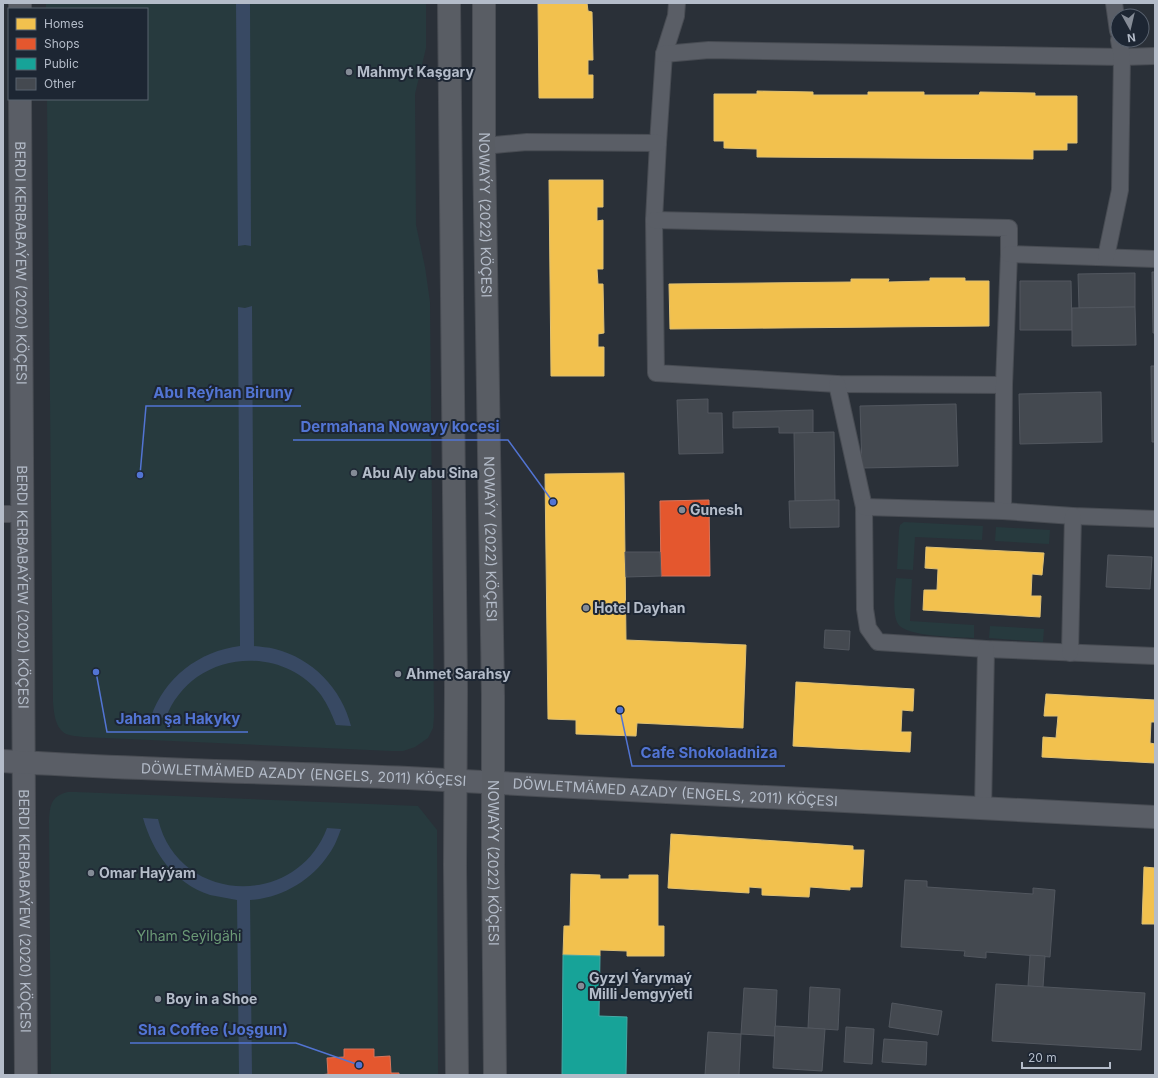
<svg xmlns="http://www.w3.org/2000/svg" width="1158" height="1078" font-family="Inter,sans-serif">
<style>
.green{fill:#273a3e}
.water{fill:#384963}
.homes{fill:#f2c14e;stroke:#dfc073}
.shops{fill:#e4572e;stroke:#d6755c}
.public{fill:#17a398;stroke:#46aaa7}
.building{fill:#444950;stroke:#52575f}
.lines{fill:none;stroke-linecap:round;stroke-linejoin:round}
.service-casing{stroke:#484c53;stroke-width:18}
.minor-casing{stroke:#484c53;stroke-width:24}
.tertiary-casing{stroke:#484c53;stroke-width:24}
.secondary-casing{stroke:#484c53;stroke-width:24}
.service{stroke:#5a5e66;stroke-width:16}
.minor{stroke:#5a5e66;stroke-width:22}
.tertiary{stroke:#5a5e66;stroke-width:22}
.secondary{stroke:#595d64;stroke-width:22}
.poi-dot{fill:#848b96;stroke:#1d2633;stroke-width:1.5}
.labels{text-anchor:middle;stroke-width:4;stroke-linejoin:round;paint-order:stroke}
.poi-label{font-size:14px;font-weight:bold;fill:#b4bcc9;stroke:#1d2633;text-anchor:start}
.street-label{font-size:14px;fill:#b4bcc9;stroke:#1d2633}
.park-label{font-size:14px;fill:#6b9a76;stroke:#1d2633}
.leader{fill:none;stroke:#5274d3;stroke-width:1.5}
.callout-dot{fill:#5274d3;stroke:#1d2633;stroke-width:1.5}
.callout-label{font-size:15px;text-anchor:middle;font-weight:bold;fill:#5274d3;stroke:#1d2633;stroke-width:4;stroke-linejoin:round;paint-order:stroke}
</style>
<rect width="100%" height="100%" fill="#2a3038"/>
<g class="green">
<path d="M 46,3 L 426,3 L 426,48 L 415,94 L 416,225 L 425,267 L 430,302 L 434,716 L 433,728 L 428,738 L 415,747 L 403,751 L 391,751 L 83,737 C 78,736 71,736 66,734 C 55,728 54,713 53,702 L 47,99 L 147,99 L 147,9 L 46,9 Z"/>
<path d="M 904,522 L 983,526 L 982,540 L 915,537 L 913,570 L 897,569 L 899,530 L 900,525 Z"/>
<path d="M 996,527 L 1050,530 L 1049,544 L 995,541 Z"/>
<path d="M 896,578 L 912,579 L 910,621 L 974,625 L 974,638 C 959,637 906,637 898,624 C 892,613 895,591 896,578 Z"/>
<path d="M 990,626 L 1044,629 L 1043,642 L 989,638 Z"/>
<path d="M 68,792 L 76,792 L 418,806 L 437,830 L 438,1075 L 51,1075 L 49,820 C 50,805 51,796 68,792 Z"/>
</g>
<g class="water">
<path d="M 236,3 L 250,3 L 251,246 L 245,245 L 238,246 Z"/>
<path d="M 252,306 L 254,646 C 261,647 268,647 275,649 C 312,658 342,689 351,726 L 336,725 C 332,715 328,705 321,695 C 292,657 236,650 197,677 C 184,686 171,702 166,718 L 151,717 C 164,678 199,651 240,646 L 238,307 L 245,308 Z"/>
<path d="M 143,818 L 158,819 C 178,904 296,910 327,828 L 341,829 C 338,837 335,846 329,854 C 312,880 282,898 250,900 L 252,1075 L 239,1075 L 237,900 C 228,898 219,897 210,895 C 174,883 153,853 143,818 Z"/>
</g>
<g class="homes">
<path d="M 538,3 L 587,3 L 588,11 L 592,12 L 593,60 L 588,60 L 588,75 L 593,75 L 593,98 L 539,98 Z"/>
<path d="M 757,91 L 813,92 L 813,95 L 868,95 L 868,92 L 924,92 L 924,95 L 979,95 L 980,92 L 1035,93 L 1035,96 L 1077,96 L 1077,143 L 1067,143 L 1067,150 L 1033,150 L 1033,159 L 757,157 L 757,149 L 724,148 L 724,141 L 714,141 L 714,94 L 757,94 Z"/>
<path d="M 549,180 L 603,180 L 603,207 L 597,207 L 597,221 L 603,220 L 603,269 L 597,269 L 598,284 L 603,284 L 604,333 L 598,334 L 598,347 L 604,347 L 604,376 L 551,376 Z"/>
<path d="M 930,278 L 965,278 L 965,281 L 989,281 L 989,326 L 670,329 L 669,284 L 851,282 L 851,279 L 889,279 L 888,282 L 930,281 Z"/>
<path d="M 624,473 L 626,640 L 746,645 L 743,728 L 637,723 L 636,736 L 576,734 L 576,720 L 548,719 L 545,474 Z"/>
<path d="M 926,547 L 1044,553 L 1042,575 L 1032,574 L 1031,596 L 1041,596 L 1040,617 L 923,610 L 924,590 L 937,590 L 938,569 L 925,568 Z"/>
<path d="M 796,682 L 914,689 L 913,711 L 902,710 L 901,732 L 911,732 L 910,752 L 793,746 Z"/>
<path d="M 1046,694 L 1155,700 L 1155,722 L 1151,722 L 1150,743 L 1155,744 L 1155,763 L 1042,757 L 1043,737 L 1056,738 L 1058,716 L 1044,716 Z"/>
<path d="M 671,834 L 853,846 L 853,850 L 864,850 L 862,887 L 850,887 L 850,890 L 810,887 L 809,897 L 762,895 L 762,888 L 749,887 L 749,893 L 668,888 Z"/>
<path d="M 1144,867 L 1155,868 L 1155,924 L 1142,924 Z"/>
<path d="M 571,874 L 600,875 L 600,879 L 629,879 L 629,875 L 658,875 L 658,926 L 664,926 L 664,956 L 627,956 L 627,951 L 600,950 L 600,956 L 563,955 L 564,926 L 570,926 Z"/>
</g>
<g class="shops">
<path d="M 709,500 L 710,576 L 661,576 L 660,501 Z"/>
<path d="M 344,1049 L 374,1049 L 374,1057 L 390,1056 L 391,1073 L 399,1073 L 399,1075 L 320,1075 L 328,1074 L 327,1058 L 344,1057 Z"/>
</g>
<path class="public" d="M 563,955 L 600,956 L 599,1016 L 627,1017 L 626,1075 L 562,1075 Z"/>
<g class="building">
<path d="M 1152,272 L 1155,272 L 1155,333 L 1153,333 Z"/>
<path d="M 1135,273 L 1135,307 L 1079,308 L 1078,274 Z"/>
<path d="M 1020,281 L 1071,281 L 1072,330 L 1020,330 Z"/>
<path d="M 1135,307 L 1136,345 L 1072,346 L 1072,308 Z"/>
<path d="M 1151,366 L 1155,366 L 1155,442 L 1152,442 Z"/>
<path d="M 1101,392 L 1102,442 L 1020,444 L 1019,394 Z"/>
<path d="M 708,399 L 708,413 L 722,413 L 723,453 L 679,454 L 677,400 Z"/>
<path d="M 956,404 L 958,466 L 862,468 L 860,406 Z"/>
<path d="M 813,410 L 813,433 L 779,433 L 779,427 L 733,428 L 733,412 Z"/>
<path d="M 834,432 L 835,500 L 795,501 L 794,433 Z"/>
<path d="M 835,500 L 839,500 L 839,527 L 790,528 L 789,501 Z"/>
<path d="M 625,552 L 660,552 L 661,576 L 626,577 Z"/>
<path d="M 1108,555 L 1152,557 L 1150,589 L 1106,587 Z"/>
<path d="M 825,630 L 850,631 L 849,650 L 824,648 Z"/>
<path d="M 905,880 L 927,881 L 927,887 L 1033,894 L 1033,888 L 1055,890 L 1050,957 L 986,952 L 986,958 L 964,956 L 965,951 L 901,947 Z"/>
<path d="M 1030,955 L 1045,956 L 1043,987 L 1028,986 Z"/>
<path d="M 996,984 L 1145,993 L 1141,1050 L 992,1041 Z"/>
<path d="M 810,987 L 840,989 L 838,1030 L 808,1028 Z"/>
<path d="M 744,988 L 777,990 L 775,1036 L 741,1034 Z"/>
<path d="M 892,1003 L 942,1011 L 938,1035 L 889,1027 Z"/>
<path d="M 775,1026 L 825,1029 L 822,1071 L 773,1068 Z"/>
<path d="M 846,1027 L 874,1029 L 872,1064 L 844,1062 Z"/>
<path d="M 708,1032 L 741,1034 L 739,1075 L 705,1075 Z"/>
<path d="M 884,1039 L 927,1042 L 926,1065 L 882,1062 Z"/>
</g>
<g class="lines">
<g class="service-casing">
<g id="service">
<path d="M 677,3 L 676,16 L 664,54 L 658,143 L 654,220 L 656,373 L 837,384 L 1004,385"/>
<path d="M 1114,3 L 1118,31"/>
<path d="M 664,54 L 709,50 L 1122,57 L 1155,56"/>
<path d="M 484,146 L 527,142 L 658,143"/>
<path d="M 654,220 L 1009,228 L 1009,254 L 1004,385 L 1003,511"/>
<path d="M 1009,254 L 1155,259"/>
<path d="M 1106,257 L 1120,190 L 1122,57 L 1119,40"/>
<path d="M 837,384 L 864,507 L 865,609 L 868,628 L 878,642 L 986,649 L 1155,656"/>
<path d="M 864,507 L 1003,511 L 1073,516 L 1155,519"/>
<path d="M 3,514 L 23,514"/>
<path d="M 1070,653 L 1073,516"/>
<path d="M 983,810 L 986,649"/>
</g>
</g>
<g class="minor-casing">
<g id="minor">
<path d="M 20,3 L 20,9"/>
<path id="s1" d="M 20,99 L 24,814 L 26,1075"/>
</g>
</g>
<g class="tertiary-casing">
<g id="tertiary">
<path id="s2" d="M 3,761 C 138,770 273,772 408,778 C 657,791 906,806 1155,817"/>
</g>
</g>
<g class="secondary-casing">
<g id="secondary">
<path d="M 449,3 L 456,688 L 455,866 L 457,1075"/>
<path id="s3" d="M 484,3 L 484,146 L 493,696 L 493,864 L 495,1075"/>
</g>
</g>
<use href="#service" class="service"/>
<use href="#minor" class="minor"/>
<use href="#tertiary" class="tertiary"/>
<use href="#secondary" class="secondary"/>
</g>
<g class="poi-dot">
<circle cx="349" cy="72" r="4"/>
<circle cx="354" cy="473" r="4"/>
<circle cx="682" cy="510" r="4"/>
<circle cx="586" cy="608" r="4"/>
<circle cx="398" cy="674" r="4"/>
<circle cx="91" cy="873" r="4"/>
<circle cx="581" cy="986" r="4"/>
<circle cx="158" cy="999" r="4"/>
</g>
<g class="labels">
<g class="poi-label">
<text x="357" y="77">Mahmyt Kaşgary</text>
<text x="362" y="478">Abu Aly abu Sina</text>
<text x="690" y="515">Gunesh</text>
<text x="594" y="613">Hotel Dayhan</text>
<text x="406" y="679">Ahmet Sarahsy</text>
<text x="99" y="878">Omar Haýýam</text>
<text x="589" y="983">Gyzyl Ýarymaý<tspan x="589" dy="16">Milli Jemgyýeti</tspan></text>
<text x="166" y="1004">Boy in a Shoe</text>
</g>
<g class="street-label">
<text dy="5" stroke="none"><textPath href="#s3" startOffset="212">NOWAÝY (2022) KÖÇESI</textPath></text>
<text dy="5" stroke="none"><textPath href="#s1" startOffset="164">BERDI KERBABAÝEW (2020) KÖÇESI</textPath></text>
<text dy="5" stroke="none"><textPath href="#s3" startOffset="536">NOWAÝY (2022) KÖÇESI</textPath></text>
<text dy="5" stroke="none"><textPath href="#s1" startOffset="488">BERDI KERBABAÝEW (2020) KÖÇESI</textPath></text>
<text dy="5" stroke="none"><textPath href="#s2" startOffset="301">DÖWLETMÄMED AZADY (ENGELS, 2011) KÖÇESI</textPath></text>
<text dy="5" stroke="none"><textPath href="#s2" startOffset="673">DÖWLETMÄMED AZADY (ENGELS, 2011) KÖÇESI</textPath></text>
<text dy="5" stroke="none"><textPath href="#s3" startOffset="860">NOWAÝY (2022) KÖÇESI</textPath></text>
<text dy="5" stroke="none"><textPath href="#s1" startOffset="812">BERDI KERBABAÝEW (2020) KÖÇESI</textPath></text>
</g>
<g class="park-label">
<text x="189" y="941">Ylham Seýilgähi</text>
</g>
</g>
<path class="leader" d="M140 475L146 406H301M553 502L508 440H293M96 672L107 732H248M620 710L632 766H785M359 1065L296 1043H130"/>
<g class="callout-dot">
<circle cx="140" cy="475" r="4"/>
<circle cx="553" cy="502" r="4"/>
<circle cx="96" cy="672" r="4"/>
<circle cx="620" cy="710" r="4"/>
<circle cx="359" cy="1065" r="4"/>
</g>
<g class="callout-label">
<text x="223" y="398">Abu Reýhan Biruny</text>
<text x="400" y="432">Dermahana Nowayy kocesi</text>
<text x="178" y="724">Jahan şa Hakyky</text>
<text x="709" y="758">Cafe Shokoladniza</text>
<text x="213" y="1035">Sha Coffee (Joşgun)</text>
</g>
<rect width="1158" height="1078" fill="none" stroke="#b4bcc9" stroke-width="8"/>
<rect x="8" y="8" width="140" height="92" fill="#1d2633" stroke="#59626f"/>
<rect x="16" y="18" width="20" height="12" fill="#f2c14e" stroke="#59626f"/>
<text x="44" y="28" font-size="12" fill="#b4bcc9">Homes</text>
<rect x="16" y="38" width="20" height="12" fill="#e4572e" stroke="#59626f"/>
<text x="44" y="48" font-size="12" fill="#b4bcc9">Shops</text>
<rect x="16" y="58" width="20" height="12" fill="#17a398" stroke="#59626f"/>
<text x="44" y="68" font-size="12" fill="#b4bcc9">Public</text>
<rect x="16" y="78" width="20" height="12" fill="#444950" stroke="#59626f"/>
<text x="44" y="88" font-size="12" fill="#b4bcc9">Other</text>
<g transform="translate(1130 28) rotate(172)"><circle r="19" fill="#1d2633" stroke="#59626f"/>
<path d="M0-3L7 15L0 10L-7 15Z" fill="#848b96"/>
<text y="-6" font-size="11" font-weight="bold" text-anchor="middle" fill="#b4bcc9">N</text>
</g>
<path d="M1022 1062v6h88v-6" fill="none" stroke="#b4bcc9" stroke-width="2"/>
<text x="1028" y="1062" font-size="12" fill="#b4bcc9" stroke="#1d2633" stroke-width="3" paint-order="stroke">20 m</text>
</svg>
